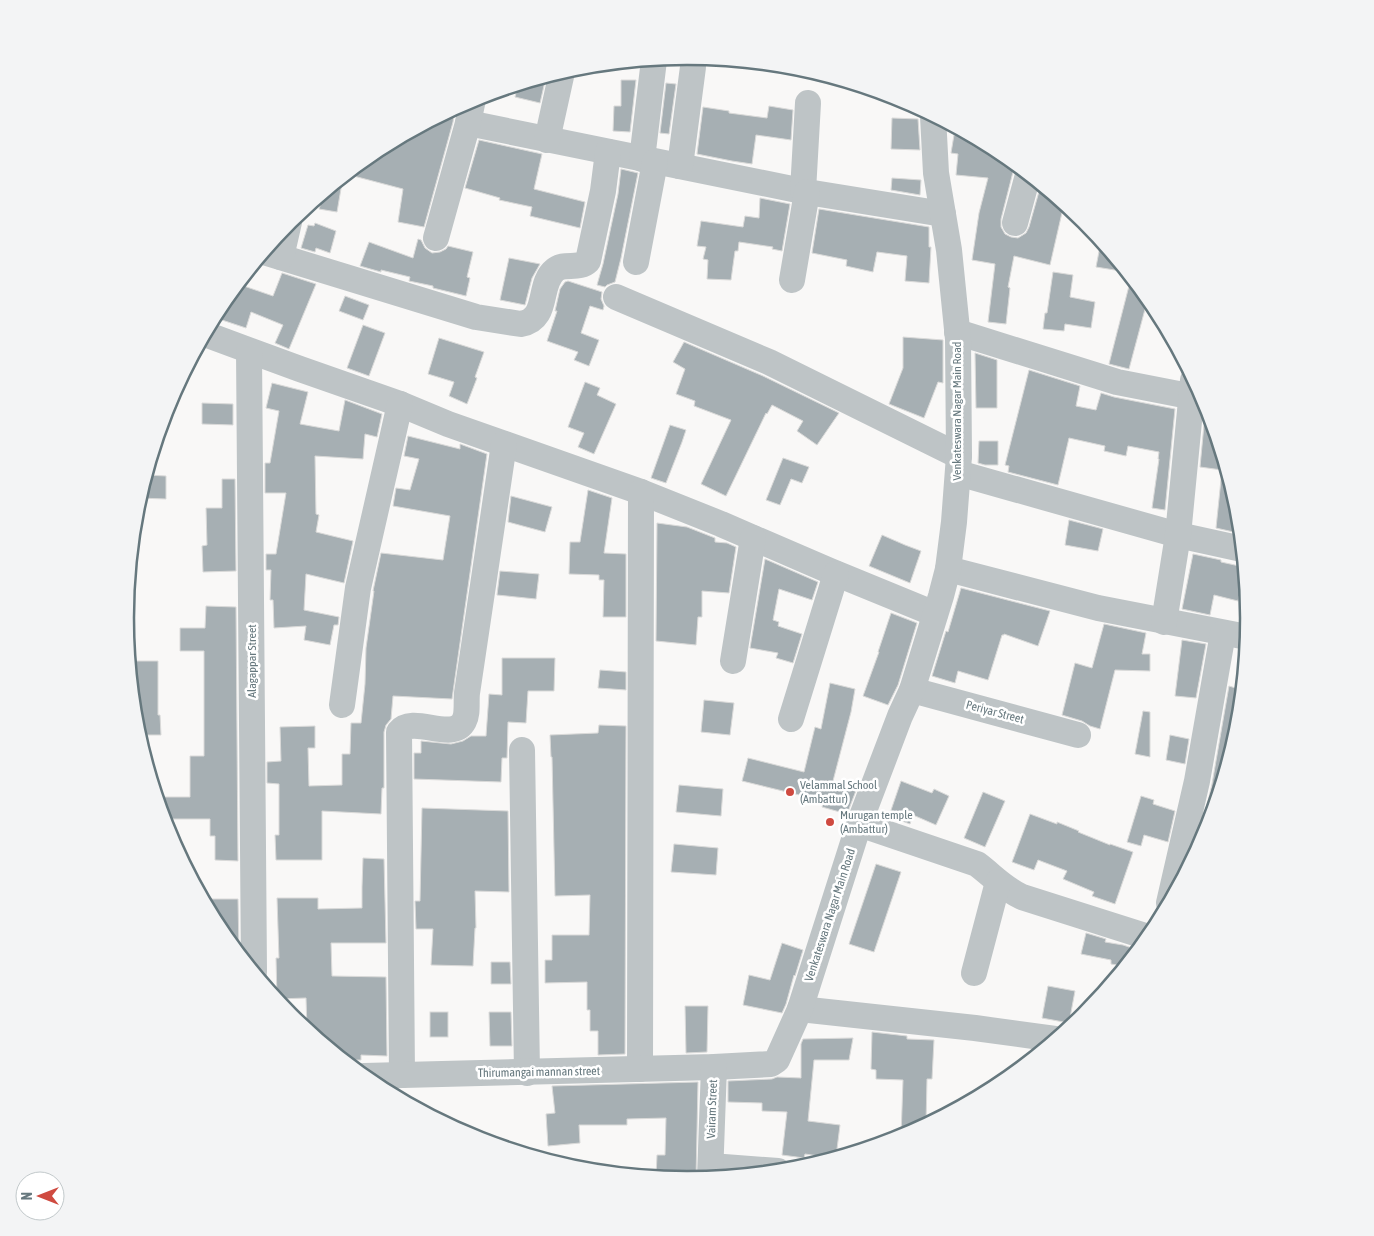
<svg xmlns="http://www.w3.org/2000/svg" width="1374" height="1236" font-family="'Asap Condensed',sans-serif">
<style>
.building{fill:#a6afb3;stroke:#dadad9}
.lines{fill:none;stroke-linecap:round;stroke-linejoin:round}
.minor{stroke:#bec4c6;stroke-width:26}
.poi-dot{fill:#cf4a40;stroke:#fff;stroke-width:2}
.labels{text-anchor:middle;stroke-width:5;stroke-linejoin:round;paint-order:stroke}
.street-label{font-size:12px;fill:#66787e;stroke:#fff}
.poi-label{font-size:12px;fill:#66787e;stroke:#fff;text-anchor:start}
.rim{fill:none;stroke:#66787e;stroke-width:2.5}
</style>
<rect width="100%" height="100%" fill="#f9f8f7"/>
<g class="building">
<path d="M 546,77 L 540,103 L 515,97 L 518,85 Z"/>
<path d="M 621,80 L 636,80 L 630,132 L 613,131 L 614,106 L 621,106 Z"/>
<path d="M 666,83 L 676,84 L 669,134 L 660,133 Z"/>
<path d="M 769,106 L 793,110 L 791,140 L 756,135 L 752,164 L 732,161 L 697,154 L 703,107 L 729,111 L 729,113 L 767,118 Z"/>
<path d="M 455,108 L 453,122 L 424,227 L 398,222 L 403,189 L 346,174 L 375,151 Z"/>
<path d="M 892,118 L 918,119 L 920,150 L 891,149 Z"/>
<path d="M 954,135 L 976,139 L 999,151 L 1015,164 L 1001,219 L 1001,227 L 1005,234 L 1011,237 L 1018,238 L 1026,233 L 1029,227 L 1040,188 L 1046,190 L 1064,204 L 1050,265 L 1014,256 L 1008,287 L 1010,288 L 1006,324 L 988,322 L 995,264 L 972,260 L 979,213 L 988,178 L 956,175 L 958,154 L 951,153 Z"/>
<path d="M 479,140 L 542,154 L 534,189 L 585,202 L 580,228 L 530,216 L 532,207 L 499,200 L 500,198 L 465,188 Z"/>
<path d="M 621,169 L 638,173 L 621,258 L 615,282 L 607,285 L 605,287 L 597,285 L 603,264 L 618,194 Z"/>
<path d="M 343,177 L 337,212 L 319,209 L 325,192 Z"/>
<path d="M 892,178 L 921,180 L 920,195 L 891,190 Z"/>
<path d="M 760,198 L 790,204 L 782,251 L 772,249 L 773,247 L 739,242 L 738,251 L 735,251 L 731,280 L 707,279 L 708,260 L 703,259 L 706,247 L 697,246 L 701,221 L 743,227 L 745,216 L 759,218 Z"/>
<path d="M 819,209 L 929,227 L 929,247 L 931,247 L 929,283 L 905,281 L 907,256 L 877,252 L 873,272 L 846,266 L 847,260 L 812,253 Z"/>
<path d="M 315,223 L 336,231 L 330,253 L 316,248 L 315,252 L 301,248 L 308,225 L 314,226 Z"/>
<path d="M 418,239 L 421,240 L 425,248 L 432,253 L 440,252 L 446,249 L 448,246 L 473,252 L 467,277 L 470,278 L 466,296 L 433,288 L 433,286 L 409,281 L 410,277 L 381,270 L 381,272 L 360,266 L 369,242 L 413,258 Z"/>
<path d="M 1101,241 L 1127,272 L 1096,267 Z"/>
<path d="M 509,258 L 540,264 L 532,278 L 525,305 L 500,300 Z"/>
<path d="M 1053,272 L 1073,275 L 1070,297 L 1095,302 L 1091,328 L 1065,324 L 1064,331 L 1043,329 L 1045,313 L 1047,313 Z"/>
<path d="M 282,273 L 316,284 L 289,349 L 275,343 L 283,325 L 251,312 L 246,328 L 219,319 L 225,299 L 238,284 L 273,296 Z"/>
<path d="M 1131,278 L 1148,298 L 1129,369 L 1109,364 Z"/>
<path d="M 568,281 L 602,292 L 601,299 L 604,306 L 603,310 L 590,306 L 581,333 L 599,340 L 589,366 L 574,360 L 578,352 L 547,341 L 557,311 L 555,311 L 560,289 L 565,282 Z"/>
<path d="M 345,296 L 369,305 L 363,320 L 339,311 Z"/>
<path d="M 363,325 L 385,333 L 369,376 L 347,368 Z"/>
<path d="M 903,337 L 943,340 L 943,383 L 938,382 L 924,418 L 889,404 L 903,368 Z"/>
<path d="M 439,338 L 484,352 L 475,377 L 477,378 L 467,404 L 449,396 L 454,382 L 428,374 Z"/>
<path d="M 684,342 L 763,376 L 839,413 L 817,445 L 797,431 L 803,421 L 772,405 L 767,414 L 766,413 L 726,496 L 701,484 L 731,420 L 694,406 L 695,401 L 676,394 L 685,369 L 673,362 Z"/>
<path d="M 975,353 L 997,360 L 997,408 L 976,408 Z"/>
<path d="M 1029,370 L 1080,386 L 1076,406 L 1096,410 L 1101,393 L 1114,397 L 1175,409 L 1165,510 L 1152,508 L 1159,459 L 1158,459 L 1159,452 L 1128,446 L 1126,456 L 1104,451 L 1105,446 L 1069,438 L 1058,485 L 1008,472 L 1009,466 L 1005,465 Z"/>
<path d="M 585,382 L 600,388 L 597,395 L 616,404 L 594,454 L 578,447 L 584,433 L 568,427 Z"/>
<path d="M 272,383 L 308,392 L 300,424 L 339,431 L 345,400 L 382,414 L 377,437 L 365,434 L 363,459 L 315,456 L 316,514 L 319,515 L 316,532 L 353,541 L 344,583 L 306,574 L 304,610 L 339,617 L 338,625 L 334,625 L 330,645 L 304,640 L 306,626 L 274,628 L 273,600 L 270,600 L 271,570 L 266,570 L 266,554 L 276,554 L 286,493 L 265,493 L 265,463 L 270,463 L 279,411 L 266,408 Z"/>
<path d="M 202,403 L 233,404 L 233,425 L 202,424 Z"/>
<path d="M 1205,414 L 1209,414 L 1238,509 L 1239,519 L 1238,533 L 1216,528 L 1222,470 L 1200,467 Z"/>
<path d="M 670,425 L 686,430 L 682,442 L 666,483 L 651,478 Z"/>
<path d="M 408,436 L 460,449 L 460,444 L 487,454 L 452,699 L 393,696 L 391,719 L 386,725 L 384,732 L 384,788 L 382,788 L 381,814 L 322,811 L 322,860 L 276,860 L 275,835 L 279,835 L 279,784 L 267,783 L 267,762 L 281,761 L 280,727 L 315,726 L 315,748 L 308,748 L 309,786 L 342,785 L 342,754 L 350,754 L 351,723 L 361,723 L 365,684 L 366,648 L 374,591 L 373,591 L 381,553 L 443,560 L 450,516 L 393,506 L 396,488 L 410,490 L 419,459 L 404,456 Z"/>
<path d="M 979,441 L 998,441 L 998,465 L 985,465 L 978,463 Z"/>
<path d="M 783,458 L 809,467 L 802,483 L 791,479 L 780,505 L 766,500 Z"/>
<path d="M 146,475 L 166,476 L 166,499 L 139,498 Z"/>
<path d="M 222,479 L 235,479 L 236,571 L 203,572 L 202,546 L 207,545 L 206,508 L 222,508 Z"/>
<path d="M 588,490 L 612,498 L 604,553 L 626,554 L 626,617 L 603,617 L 604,580 L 599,580 L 599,575 L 569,574 L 570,542 L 580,542 Z"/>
<path d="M 511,496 L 552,507 L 545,532 L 508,522 Z"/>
<path d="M 1069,520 L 1103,529 L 1098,551 L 1065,545 Z"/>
<path d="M 657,523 L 687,527 L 715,538 L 715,542 L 727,543 L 736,547 L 729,593 L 702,591 L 702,617 L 698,617 L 696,645 L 656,641 Z"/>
<path d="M 882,535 L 905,545 L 921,551 L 910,583 L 869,566 Z"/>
<path d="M 1193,554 L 1221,560 L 1221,562 L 1244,567 L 1247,598 L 1239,596 L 1238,601 L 1214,595 L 1210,615 L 1182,609 Z"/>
<path d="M 765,559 L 818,582 L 812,600 L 779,589 L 773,620 L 779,622 L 778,626 L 802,634 L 793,663 L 776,658 L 778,653 L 750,648 Z"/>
<path d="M 500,571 L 539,574 L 536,599 L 497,595 Z"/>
<path d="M 961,588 L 1050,611 L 1038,646 L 1004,634 L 1004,635 L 1002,635 L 988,680 L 958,671 L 955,683 L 932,676 L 946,631 L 948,632 Z"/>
<path d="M 206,606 L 236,607 L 238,861 L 215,860 L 215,836 L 210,836 L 210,819 L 164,819 L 157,797 L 190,797 L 190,756 L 204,756 L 204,651 L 180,651 L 180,628 L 205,628 Z"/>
<path d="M 891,613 L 917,623 L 898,685 L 888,705 L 863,696 L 879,652 L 878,652 Z"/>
<path d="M 1104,624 L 1146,633 L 1142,654 L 1150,654 L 1150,671 L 1115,670 L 1100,729 L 1090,726 L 1082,721 L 1062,715 L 1075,663 L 1092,668 Z"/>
<path d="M 1182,640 L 1206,644 L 1196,698 L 1175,696 Z"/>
<path d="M 502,658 L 555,658 L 554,691 L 528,691 L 526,723 L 508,722 L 507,758 L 502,758 L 501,782 L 414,779 L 414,753 L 421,753 L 421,741 L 451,744 L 463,741 L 471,736 L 486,736 L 489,694 L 502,695 Z"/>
<path d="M 130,661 L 158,661 L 158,715 L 160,715 L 161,735 L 138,735 L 136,727 Z"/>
<path d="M 600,670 L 626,672 L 626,690 L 598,688 Z"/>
<path d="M 830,683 L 855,689 L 851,712 L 833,781 L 857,788 L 847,814 L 822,807 L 824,801 L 742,781 L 748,758 L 804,772 L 815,727 L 821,729 Z"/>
<path d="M 1229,686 L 1242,690 L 1238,728 L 1206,833 L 1200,844 L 1198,844 L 1212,784 Z"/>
<path d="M 704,700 L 734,703 L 730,735 L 701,732 Z"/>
<path d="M 1143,711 L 1150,712 L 1150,757 L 1135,754 Z"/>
<path d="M 599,725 L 626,726 L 625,1054 L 598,1055 L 598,1031 L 590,1031 L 590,1010 L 587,1010 L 587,982 L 545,983 L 545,960 L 552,960 L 552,935 L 589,935 L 590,895 L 555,896 L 552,757 L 551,757 L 550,735 L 598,733 Z"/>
<path d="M 1170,735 L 1189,739 L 1185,764 L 1166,760 Z"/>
<path d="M 901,781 L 932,793 L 934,789 L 949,796 L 936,825 L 913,815 L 910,824 L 889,816 Z"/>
<path d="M 679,785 L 723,789 L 721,816 L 676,812 Z"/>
<path d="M 983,792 L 1005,801 L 985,847 L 964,838 Z"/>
<path d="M 1141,796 L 1154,800 L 1153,804 L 1175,811 L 1168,842 L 1144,835 L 1141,846 L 1127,842 Z"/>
<path d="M 422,808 L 508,811 L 509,892 L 475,891 L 476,928 L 475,928 L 473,966 L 431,965 L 433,929 L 416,929 L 415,901 L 420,901 Z"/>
<path d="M 1030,814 L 1057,824 L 1057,822 L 1079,831 L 1078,832 L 1110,845 L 1110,844 L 1133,852 L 1115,904 L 1092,896 L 1094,892 L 1063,879 L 1067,871 L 1038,860 L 1034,870 L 1012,862 Z"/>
<path d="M 674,844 L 718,848 L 716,875 L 671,872 Z"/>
<path d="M 363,858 L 384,859 L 386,943 L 331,943 L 332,976 L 386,977 L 387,1056 L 361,1055 L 361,1060 L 344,1060 L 307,1029 L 306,998 L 277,999 L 276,958 L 279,958 L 277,898 L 318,898 L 318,909 L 362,908 L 362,887 Z"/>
<path d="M 876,864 L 901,872 L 874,952 L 849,944 Z"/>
<path d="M 203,899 L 238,899 L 239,953 L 220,930 Z"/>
<path d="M 1086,933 L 1106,939 L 1105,942 L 1123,945 L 1138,950 L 1124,966 L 1111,964 L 1111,960 L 1081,954 Z"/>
<path d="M 782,943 L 803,950 L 795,976 L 794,975 L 786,1004 L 782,1013 L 743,1005 L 749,975 L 770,980 Z"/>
<path d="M 491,962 L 510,962 L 511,984 L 491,984 Z"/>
<path d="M 1048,986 L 1075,991 L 1069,1023 L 1042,1018 Z"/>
<path d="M 685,1006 L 708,1006 L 707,1052 L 686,1053 Z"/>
<rect x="430" y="1012" width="18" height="25"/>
<path d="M 489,1012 L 511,1012 L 512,1046 L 490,1046 Z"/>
<path d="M 872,1032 L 907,1036 L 907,1039 L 934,1040 L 932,1079 L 927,1079 L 926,1124 L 901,1137 L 903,1080 L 876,1079 L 876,1070 L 871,1069 Z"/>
<path d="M 853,1038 L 849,1060 L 814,1060 L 808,1121 L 840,1125 L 836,1157 L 833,1158 L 805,1154 L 804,1158 L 782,1155 L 787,1112 L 762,1111 L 762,1103 L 728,1102 L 728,1081 L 772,1079 L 777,1077 L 801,1078 L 801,1044 L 803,1039 Z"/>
<path d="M 698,1082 L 696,1179 L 687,1180 L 656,1177 L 657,1155 L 665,1155 L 666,1118 L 627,1119 L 627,1125 L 579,1125 L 580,1143 L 548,1146 L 546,1114 L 555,1113 L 552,1086 Z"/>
</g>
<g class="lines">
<g class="minor">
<path d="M 468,123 L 807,192 L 943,214"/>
<path d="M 547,140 L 562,72"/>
<path d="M 642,159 L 654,60"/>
<path d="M 680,166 L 693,67"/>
<path d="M 803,191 L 808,103"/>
<path d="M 1015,223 L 1028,175"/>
<path d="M 436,238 L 468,123 L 473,99"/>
<path d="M 264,252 L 476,317 L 521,324 C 550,319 537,284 555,270 C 564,262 579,270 588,261 L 603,191 L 608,152"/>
<path d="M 281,257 L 289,222"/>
<path d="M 636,262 L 655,162"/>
<path d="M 792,280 L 807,192"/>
<path d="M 616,297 L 769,362 L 959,456"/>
<path d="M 957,332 L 1117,382 L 1204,399"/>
<path d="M 205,334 L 300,369 L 400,404 L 448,424 L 641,492 L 721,524 L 830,571 L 935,614"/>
<path d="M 249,351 L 254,972"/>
<path d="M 958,473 L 1178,535 L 1242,549"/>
<path d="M 948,569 L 1098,608 L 1247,637"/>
<path d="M 1164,622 L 1178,535 L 1193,380"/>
<path d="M 733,661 L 753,538"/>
<path d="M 912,690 L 1078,735"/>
<path d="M 342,705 L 358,588 L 400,404"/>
<path d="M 791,719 L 836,574"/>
<path d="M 522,750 L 527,1073"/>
<path d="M 859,824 L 977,864 C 993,876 1003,888 1022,897 L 1148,937"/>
<path d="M 1169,903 L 1197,781 L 1223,633"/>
<path d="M 974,973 L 998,882"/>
<path d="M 800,1009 L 975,1028 L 1055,1039"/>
<path d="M 640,1069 L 641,492"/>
<path d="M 402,1075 L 399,732 C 413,714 453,743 464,721 C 468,714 466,702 467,693 L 504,444"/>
<path d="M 364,1076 L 714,1067 L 771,1064 L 777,1060 L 800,1009 L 859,824 L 900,716 L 912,690 L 941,596 L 948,569 L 954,522 L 959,456 L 958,339 L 949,250 L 936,173 L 933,116"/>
<path d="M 711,1166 L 778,1171"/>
<path d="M 710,1177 L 714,1067"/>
</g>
</g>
<g class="poi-dot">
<circle cx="790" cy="792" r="5"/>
<circle cx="830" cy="822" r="5"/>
</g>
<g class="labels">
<g class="street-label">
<text transform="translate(957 411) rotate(-90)" y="4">Venkateswara Nagar Main Road</text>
<text transform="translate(252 661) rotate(-90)" y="4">Alagappar Street</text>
<text transform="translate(995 712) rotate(15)" y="4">Periyar Street</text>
<text transform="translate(830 915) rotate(-72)" y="4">Venkateswara Nagar Main Road</text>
<text transform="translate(539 1072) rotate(-1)" y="4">Thirumangai mannan street</text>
<text transform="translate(712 1109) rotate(-88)" y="4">Vairam Street</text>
</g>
<g class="poi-label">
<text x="800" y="789">Velammal School<tspan x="800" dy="14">(Ambattur)</tspan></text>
<text x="840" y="819">Murugan temple<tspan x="840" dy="14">(Ambattur)</tspan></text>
</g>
</g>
<path d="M0 0H1374V1236H0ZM134 618a553 553 0 1 1 1106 0a553 553 0 1 1-1106 0Z" fill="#f3f4f5" fill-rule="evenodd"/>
<path class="rim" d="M134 618a553 553 0 1 1 1106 0a553 553 0 1 1-1106 0Z"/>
<g transform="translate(40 1196) rotate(270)"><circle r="24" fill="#ffffff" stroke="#c2c9cb"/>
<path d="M0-4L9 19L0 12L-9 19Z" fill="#cf4a40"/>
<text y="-8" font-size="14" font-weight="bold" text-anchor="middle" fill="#66787e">N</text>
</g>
</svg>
